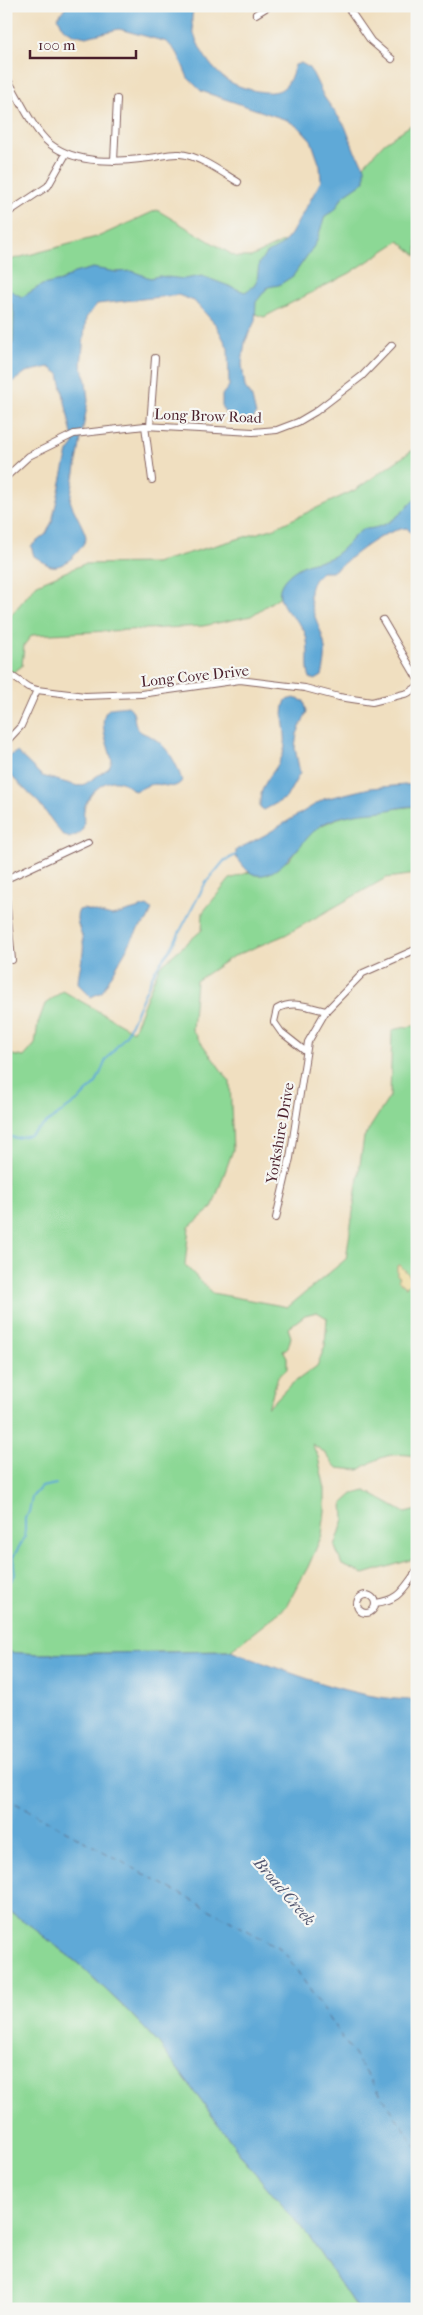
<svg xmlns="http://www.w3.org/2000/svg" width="423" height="2315" font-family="'IM FELL French Canon',serif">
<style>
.green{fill:#8cd895;stroke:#6b7c60;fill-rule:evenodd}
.sand{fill:#eeda9e;stroke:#9c7c64}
.water{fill:#5fa9d7;stroke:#546481}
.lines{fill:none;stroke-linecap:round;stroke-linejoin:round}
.stream{stroke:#5fa9d7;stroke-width:2}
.ferry{stroke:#525670;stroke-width:1;stroke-dasharray:6 5;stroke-linecap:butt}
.street-casing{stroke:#84625f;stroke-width:8}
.street{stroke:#fff;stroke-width:6}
.labels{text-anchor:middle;stroke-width:4.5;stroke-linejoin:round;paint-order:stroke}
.street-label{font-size:15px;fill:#4a1f2b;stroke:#f6f6f2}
.water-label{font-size:16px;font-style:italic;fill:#525670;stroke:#f6f6f2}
</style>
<rect width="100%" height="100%" fill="#f6f6f2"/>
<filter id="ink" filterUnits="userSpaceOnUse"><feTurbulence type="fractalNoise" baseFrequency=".02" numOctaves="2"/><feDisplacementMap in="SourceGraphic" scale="10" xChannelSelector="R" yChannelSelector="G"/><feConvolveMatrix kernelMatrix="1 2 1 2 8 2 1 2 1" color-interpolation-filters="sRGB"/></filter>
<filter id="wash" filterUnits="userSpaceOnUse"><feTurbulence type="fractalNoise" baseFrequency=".0096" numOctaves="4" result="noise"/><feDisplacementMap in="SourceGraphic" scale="20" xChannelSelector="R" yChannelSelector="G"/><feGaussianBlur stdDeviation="1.12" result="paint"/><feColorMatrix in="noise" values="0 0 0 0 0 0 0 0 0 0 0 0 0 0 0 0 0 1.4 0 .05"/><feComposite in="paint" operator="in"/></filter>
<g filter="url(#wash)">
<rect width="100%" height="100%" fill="#f0dfc0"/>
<g class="green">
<path d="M 417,121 L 417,256 L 399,241 L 350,273 L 264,317 L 169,285 L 117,289 L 6,365 L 6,261 L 100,236 L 157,210 L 236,257 L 251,257 L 302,233 L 384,143 Z"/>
<path d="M 417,447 L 417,517 L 365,539 L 251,616 L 203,626 L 32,635 L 24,645 L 22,666 L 6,678 L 6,621 L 37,584 L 84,564 L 155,563 L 272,529 L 355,490 Z"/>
<path d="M 417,806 L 417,874 L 386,878 L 285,935 L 232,957 L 196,981 L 192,1030 L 230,1082 L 233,1150 L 212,1208 L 189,1227 L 185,1265 L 212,1293 L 288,1307 L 346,1259 L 364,1137 L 390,1096 L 392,1030 L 417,1025 L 417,1456 C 390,1452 381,1456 359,1470 L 337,1468 L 324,1452 L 312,1444 L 318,1457 L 325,1489 L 325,1511 L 322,1535 L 308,1567 L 286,1607 L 230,1651 L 40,1654 L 6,1652 L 6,1054 L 24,1057 L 35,1044 L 38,1023 L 45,1004 L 63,991 L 133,1031 L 159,967 L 202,930 L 203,912 L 230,879 L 249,872 L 258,875 L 289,860 L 309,834 L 322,825 L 338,818 L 359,812 ZM 317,1312 L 327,1318 L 325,1346 L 317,1366 L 289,1386 L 268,1408 L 278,1377 L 287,1369 L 287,1357 L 283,1350 L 288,1348 L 291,1337 L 288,1328 L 305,1315 Z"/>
<path d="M 366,1491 L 405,1513 L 417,1510 L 417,1558 L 364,1574 L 342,1565 L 335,1547 L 344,1519 L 343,1503 L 353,1494 Z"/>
<path d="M 6,1909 L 31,1926 L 81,1966 L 130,2013 L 159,2044 L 250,2167 L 311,2239 L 357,2309 L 6,2309 Z"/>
</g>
<path class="sand" d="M 400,1265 L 410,1276 L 410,1283 L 406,1287 L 398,1280 L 400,1277 L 397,1275 L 397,1266 Z"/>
<g class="water">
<path d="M 66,6 L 195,6 C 183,28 208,68 227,80 C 238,88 271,97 282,89 C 290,84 292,73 295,65 L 301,63 L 308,67 L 313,74 L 324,97 L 345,126 L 355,152 L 365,167 L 365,181 L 343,196 L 335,210 L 325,216 L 316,243 L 293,276 L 279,285 L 268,287 L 256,302 L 255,321 L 245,342 L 242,364 L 245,387 L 252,398 L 256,415 L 252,420 L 243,423 L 236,422 L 227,416 L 222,408 L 222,395 L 229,386 L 228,348 L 216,325 L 194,301 L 178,295 L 97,304 L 86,318 L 81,365 L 86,381 L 88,401 L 70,500 C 73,511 87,532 86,539 C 81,550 63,572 48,565 C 43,562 39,559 34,556 L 31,546 L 46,534 L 52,522 L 65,464 L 68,452 L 74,444 L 59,374 L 49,367 L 26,372 L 6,387 L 6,351 L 13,343 L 14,314 L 12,304 L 6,298 L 6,288 L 22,297 L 42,285 L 61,281 L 74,273 L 93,268 L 116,272 L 132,271 L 150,278 L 159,276 L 184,279 L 202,276 L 245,292 L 254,286 L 257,281 L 259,263 L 266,254 L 282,245 L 291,234 L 321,181 L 320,166 L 311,140 L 301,129 L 287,120 L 201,91 L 188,78 L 178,54 L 167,42 L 119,29 L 86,37 L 73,34 L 63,28 L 58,17 Z"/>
<path d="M 417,497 L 417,540 L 407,528 C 379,531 354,556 332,572 L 322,572 C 294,593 323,623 325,649 C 326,657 324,668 322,676 L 315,680 L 310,678 C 305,665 311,649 305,633 C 299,618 286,617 280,597 C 276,581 297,567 310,563 C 319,560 327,561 335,555 C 346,548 352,536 363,529 C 388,529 400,514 417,497 Z"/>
<path d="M 294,698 L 304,701 L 307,712 L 297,734 L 295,748 L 300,773 L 286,798 L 264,810 L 260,807 C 259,781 275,775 283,754 C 290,736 278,717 286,700 Z"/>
<path d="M 128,706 C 137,712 132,721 138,729 C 142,734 147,734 152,737 C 168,747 177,763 182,781 C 172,793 162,781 149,785 C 143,787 140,790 134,791 C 129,786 124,782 117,781 C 102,779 86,797 84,810 C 83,817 85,825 82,830 C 79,835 74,836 69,838 L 61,833 L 39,803 L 6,771 L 6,757 L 17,752 L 42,776 L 78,786 L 85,784 L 109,768 L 112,761 C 110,749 94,715 111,708 C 116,707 122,707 128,706 Z"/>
<path d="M 417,784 L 417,806 C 405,806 394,809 383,811 C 362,813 342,814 323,824 C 303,835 275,891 248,871 C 244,868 240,861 236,857 L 236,850 L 265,835 L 324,799 L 370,788 Z"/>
<path d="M 147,906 L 152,910 L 147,921 L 138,929 L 102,992 L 91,997 L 78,984 C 78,969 85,955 83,941 C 82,930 73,921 79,910 L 83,909 L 112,916 Z"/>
<path d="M 230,1651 C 291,1672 352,1700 417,1700 L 417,2309 L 357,2309 L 311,2239 L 250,2167 L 159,2044 L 130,2013 L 81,1966 L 31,1926 L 6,1909 L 6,1652 L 40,1654 Z"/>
</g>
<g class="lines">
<g class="stream">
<path d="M 6,1136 L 16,1138 L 30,1135 L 80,1099 L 96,1083 L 106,1060 L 126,1035 L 155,970 L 170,950 L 205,884 L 224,861 L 238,854"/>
<path d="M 6,1582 L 10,1582 L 15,1575 L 13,1557 L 25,1537 L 25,1517 L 29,1512 L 32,1497 L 41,1487 L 56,1484"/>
</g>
<path class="ferry" d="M 6,1798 L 283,1950 L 417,2148"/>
</g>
</g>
<g filter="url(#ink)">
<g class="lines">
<g class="street-casing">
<g id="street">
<path d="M 347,6 L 371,41 L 392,59"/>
<path d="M 256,14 L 269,6"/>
<path d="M 6,77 C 19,97 32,129 50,144 C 78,165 117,162 149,158 C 159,157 169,153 180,154 C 200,156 221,172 238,182"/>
<path d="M 114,161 L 117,99"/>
<path d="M 6,214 L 48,186 L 66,154"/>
<path d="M 145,426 L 152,480"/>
<path d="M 150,426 L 155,358"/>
<path d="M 6,477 L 29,456 L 74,434 L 145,426 L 253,432 L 277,430 L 298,422 L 315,412 L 362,376 L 392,345"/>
<path d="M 383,620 L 417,678"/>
<path d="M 6,672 L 28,687 L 37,690 L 85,696 L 141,694 L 240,680 L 305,688 L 339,697 L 372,702 L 408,693 L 417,687"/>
<path d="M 6,742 L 21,726 L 37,690"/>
<path d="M 6,879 L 88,841"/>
<path d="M 6,898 L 12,960"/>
<path d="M 305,1051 L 281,1032 L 274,1022 L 277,1009 C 293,1000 309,1007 326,1011"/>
<path d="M 276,1218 L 290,1158 L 308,1042 L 326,1011 L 363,973 L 417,949"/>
<circle cx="366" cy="1604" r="9"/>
<path d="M 375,1603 C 400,1600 402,1590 417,1571"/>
</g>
</g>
<use href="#street" class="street"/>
</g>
</g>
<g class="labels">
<g class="street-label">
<text transform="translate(208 416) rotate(2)" y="5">Long Brow Road</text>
<text transform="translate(195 676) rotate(-6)" y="5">Long Cove Drive</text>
<text transform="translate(280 1133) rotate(-80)" y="5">Yorkshire Drive</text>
</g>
<g class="water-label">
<text transform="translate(285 1891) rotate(49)" y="6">Broad Creek</text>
</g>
</g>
<rect width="423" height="2315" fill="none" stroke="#f6f6f2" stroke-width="25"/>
<path d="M30 50v8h106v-8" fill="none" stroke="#4a1f2b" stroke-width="2.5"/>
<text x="38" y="50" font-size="15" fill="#4a1f2b" stroke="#f6f6f2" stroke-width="4" paint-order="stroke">100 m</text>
</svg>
